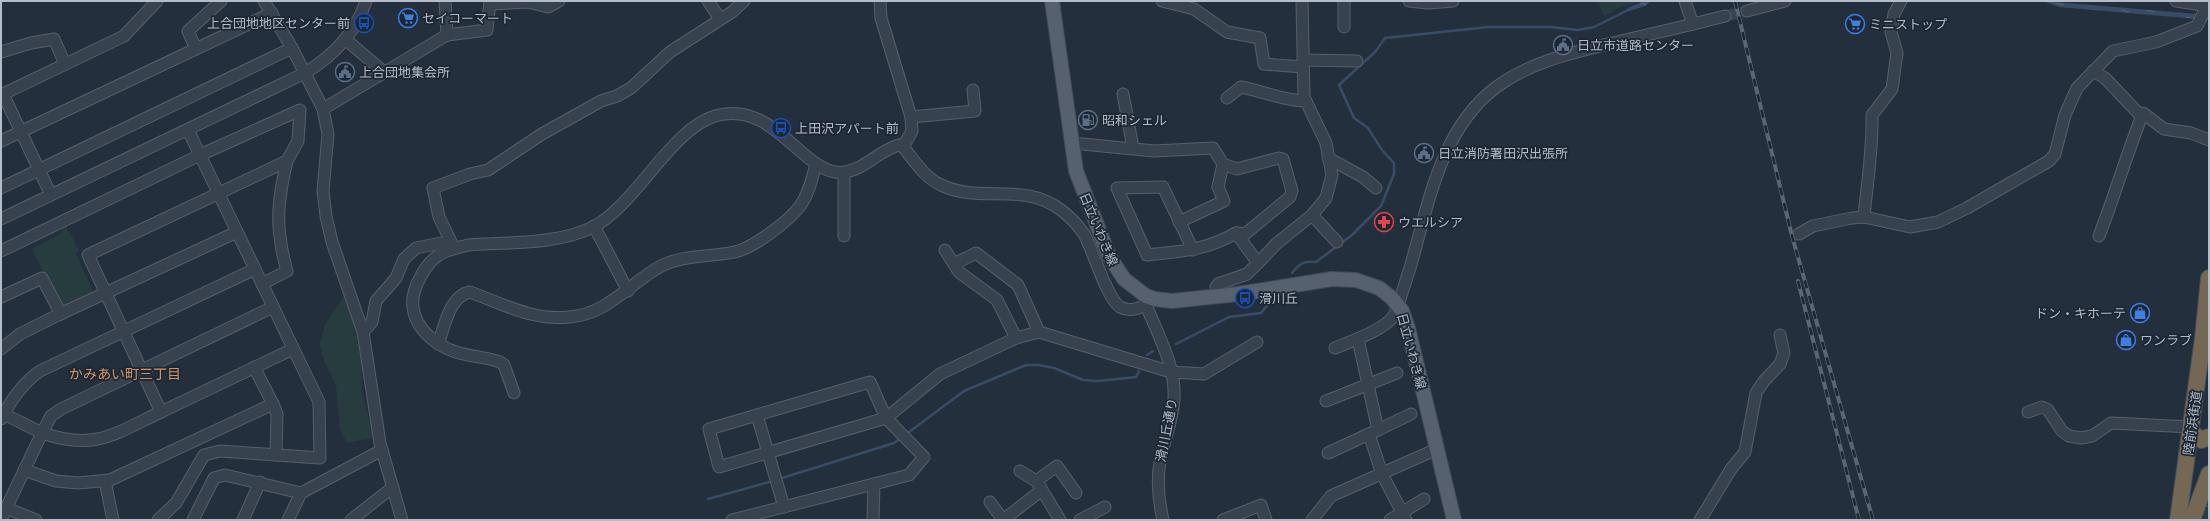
<svg xmlns="http://www.w3.org/2000/svg" width="2210" height="521" font-family="'Open Sans','Noto Sans JP',sans-serif">
<style>
.green{fill:#263c3f}
.forest{fill:url(#forest-firs)}
.water{fill:url(#water-ripples)}
.lines{fill:none;stroke-linecap:round;stroke-linejoin:round}
.stream{stroke:#394c67;stroke-width:2.5}
.minor-tunnel{stroke:#3a4453;stroke-width:11;stroke-dasharray:11 5.5;stroke-linecap:butt}
.minor-casing{stroke:#565f6c;stroke-width:13}
.major-casing{stroke:#414a57;stroke-width:16}
.highway-casing{stroke:#434c59;stroke-width:18}
.minor{stroke:#38414e;stroke-width:11}
.major{stroke:#56606e;stroke-width:14}
.highway{stroke:#746855;stroke-width:16}
.rail-casing{stroke:#5a6575;stroke-width:4}
.rail{stroke:#1d2633;stroke-width:2.5;stroke-dasharray:8;stroke-linecap:butt}
.labels{text-anchor:middle;stroke-width:3.5;stroke-linejoin:round;paint-order:stroke}
.poi-label{font-size:13px;fill:#b4bcc9;stroke:#1d2633;text-anchor:start}
.street-label{font-size:13px;fill:#b4bcc9;stroke:#1d2633}
.neighbourhood-label{font-size:14px;fill:#d59563;stroke:#1d2633}
</style>
<defs>
<pattern id="forest-firs" width="22" height="20" patternUnits="userSpaceOnUse"><rect width="22" height="20" fill="#263c3f"/><path d="M5 1l3.5 6h-7zM16 11l3.5 6h-7z" fill="#435659"/></pattern>
<pattern id="water-ripples" width="26" height="14" patternUnits="userSpaceOnUse"><rect width="26" height="14" fill="#394c67"/><path d="M2 4q2-2 4 0t4 0M15 11q2-2 4 0t4 0" fill="none" stroke="#53647b"/></pattern>
</defs>
<rect width="100%" height="100%" fill="#242f3e"/>
<g class="green">
<path d="M 1598,1 L 1642,1 L 1619,8 L 1604,16 Z"/>
<path d="M 67,222 L 67,231 L 69,231 L 79,251 L 76,253 L 94,294 L 61,309 L 32,249 L 62,233 L 63,224 Z"/>
<path d="M 348,289 L 361,361 L 362,390 L 368,417 L 379,437 L 347,443 L 340,430 L 336,386 L 323,358 L 320,344 L 325,325 Z"/>
</g>
<path class="forest" d="M 2209,495 L 2209,520 L 2202,520 Z"/>
<g class="water">
<path d="M 1645,1 L 1651,1 L 1645,6 L 1626,12 L 1627,8 Z"/>
<path d="M 2043,1 L 2209,15 L 2209,20 L 2059,7 Z"/>
</g>
<g class="lines">
<g class="stream">
<path d="M 1292,273 C 1300,263 1303,261 1316,262 L 1352,235 L 1381,206 L 1394,174 L 1394,163 L 1382,150 L 1368,128 L 1354,118 L 1339,85 L 1375,52 L 1385,38 L 1488,27 L 1550,27 L 1578,30 L 1594,27 L 1628,10"/>
<path d="M 1176,344 L 1229,317 L 1261,313 L 1273,298"/>
<path d="M 1147,355 L 1153,351"/>
<path d="M 905,435 L 964,391 L 1026,365 L 1039,365 L 1054,368 L 1083,380 L 1098,381 L 1136,377 L 1139,371"/>
<path d="M 779,479 L 894,443 L 901,438"/>
<path d="M 708,499 L 773,481"/>
</g>
<path class="minor-tunnel" d="M 1725,16 L 1747,11"/>
<g class="minor-casing">
<g id="minor">
<path d="M 264,1 L 292,48 L 323,109 L 328,134 L 323,191 L 326,216 L 332,242 L 363,332 L 380,443 L 402,520"/>
<path d="M 708,1 L 720,19"/>
<path d="M 880,1 L 881,18 L 911,117 L 912,131 L 903,147"/>
<path d="M 1162,1 L 1194,9 L 1227,32 L 1260,38 L 1264,64 L 1303,67"/>
<path d="M 1344,1 L 1344,27"/>
<path d="M 1409,1 L 1428,3 L 1453,1"/>
<path d="M 1685,1 L 1693,24"/>
<path d="M 2176,1 L 2209,6"/>
<path d="M 490,4 L 528,2 L 548,7 L 559,1"/>
<path d="M 1747,11 L 1785,1"/>
<path d="M 447,35 L 487,30 L 490,1"/>
<path d="M 345,39 L 384,72"/>
<path d="M 196,49 L 188,31 L 221,1"/>
<path d="M 1,52 L 31,43 L 54,39 L 65,64"/>
<path d="M 1303,60 L 1357,61"/>
<path d="M 2093,71 L 2105,78 L 2142,117"/>
<path d="M 3,94 L 51,195"/>
<path d="M 1123,94 L 1133,148"/>
<path d="M 1,95 L 124,36 L 157,1"/>
<path d="M 1227,98 L 1241,87 C 1263,91 1284,101 1306,101"/>
<path d="M 323,109 L 447,35 L 445,1"/>
<path d="M 911,117 L 975,111 L 973,90"/>
<path d="M 1,141 L 272,13"/>
<path d="M 1072,143 L 1154,151 L 1213,148 L 1223,164 L 1237,169 L 1279,158 L 1283,159 L 1292,191 L 1290,197 L 1245,234 L 1236,233"/>
<path d="M 1328,158 L 1363,177 L 1376,188"/>
<path d="M 1,188 L 292,48"/>
<path d="M 1312,215 L 1337,242"/>
<path d="M 1864,217 C 1867,183 1873,149 1872,115 L 1892,89 L 1897,53 L 1891,32 L 1894,14 L 1901,1"/>
<path d="M 1,219 L 305,73 C 333,56 356,32 366,1"/>
<path d="M 1179,222 L 1224,201 L 1218,187 L 1223,164"/>
<path d="M 594,226 L 628,291"/>
<path d="M 1799,234 L 1813,226 L 1852,218 L 1864,217 L 1910,227 L 1938,222 L 1967,208 L 2049,161 L 2055,154 L 2065,115 L 2077,88 L 2113,51 L 2156,42 L 2197,26 L 2207,6"/>
<path d="M 844,236 L 844,173"/>
<path d="M 2099,236 C 2115,195 2127,153 2143,113 L 2164,129 L 2191,133 L 2209,140"/>
<path d="M 454,248 L 439,217 L 433,188 L 470,174 L 488,170 L 542,134 L 601,101 L 617,96 L 631,88 L 670,52 L 732,12 L 744,1"/>
<path d="M 945,250 L 959,272 L 997,300 L 1016,338"/>
<path d="M 1193,250 L 1163,187 L 1117,188 L 1147,255 C 1182,251 1204,251 1236,233 L 1258,263 L 1276,244 L 1312,215 L 1326,198 L 1332,175 L 1326,143 L 1304,97 L 1302,1"/>
<path d="M 1,251 L 200,155 L 300,110 L 298,141 L 287,161 L 88,255 L 161,412 L 293,349"/>
<path d="M 954,264 L 976,253 L 1018,285 L 1039,332"/>
<path d="M 262,284 L 287,271 C 275,228 277,203 287,161"/>
<path d="M 1,297 L 42,278 L 61,314"/>
<path d="M 1217,297 L 1216,287 L 1218,284 L 1247,274 L 1258,263"/>
<path d="M 1146,298 L 1146,305 C 1158,335 1176,366 1174,399 C 1173,417 1166,435 1162,453 C 1156,475 1158,498 1163,520"/>
<path d="M 363,332 L 372,322 L 376,301 L 396,278 L 404,259 L 416,248 L 441,243 L 454,248"/>
<path d="M 1358,339 L 1378,430 L 1369,434 L 1382,474 L 1406,520"/>
<path d="M 438,344 C 445,326 449,296 470,292 C 503,304 533,321 569,317 C 609,314 630,282 663,265 C 684,255 711,257 734,252 C 752,249 789,221 800,206 C 809,194 812,178 816,164"/>
<path d="M 1335,348 C 1351,341 1382,331 1393,317 C 1397,312 1407,276 1410,268 C 1428,206 1440,130 1495,88 C 1533,60 1576,52 1621,41 C 1656,33 1690,25 1725,16"/>
<path d="M 1,349 L 20,334 L 58,315 L 237,232"/>
<path d="M 514,393 L 504,365 L 500,362 C 480,355 458,357 439,344 C 413,327 405,303 421,276 C 426,266 434,257 444,252 C 452,249 460,247 468,245 C 507,242 557,245 593,227 C 636,205 671,129 715,116 C 776,98 804,179 845,172 C 865,169 880,150 899,145 L 903,147 C 915,161 924,177 941,185 C 980,204 1023,181 1061,210 C 1069,216 1078,225 1084,234 C 1093,250 1107,299 1120,307 C 1129,312 1137,309 1146,305"/>
<path d="M 1326,401 L 1397,373"/>
<path d="M 273,404 L 277,414 L 276,455"/>
<path d="M 1,412 L 4,414 C 13,397 24,382 40,371 L 255,269"/>
<path d="M 161,412 C 114,434 95,451 42,433 L 51,416 L 61,409 L 273,307"/>
<path d="M 2028,412 L 2042,407 L 2048,410 L 2062,431 L 2069,436 L 2081,438 L 2092,436 L 2111,423 L 2191,427"/>
<path d="M 757,415 L 784,507"/>
<path d="M 1378,430 L 1411,414"/>
<path d="M 1328,453 L 1369,434"/>
<path d="M 24,470 L 56,481 L 78,483 L 110,480 L 273,404 L 254,367"/>
<path d="M 1020,471 L 1036,481 L 1040,486"/>
<path d="M 105,481 L 113,520"/>
<path d="M 1036,481 L 1057,466 L 1076,493"/>
<path d="M 301,493 L 382,450"/>
<path d="M 990,502 L 1003,520"/>
<path d="M 6,508 L 36,520"/>
<path d="M 1,519 L 42,433 L 4,414 L 1,419"/>
<path d="M 158,520 L 176,503 L 204,455 L 220,451 L 320,458 L 319,402 L 188,130"/>
<path d="M 193,520 L 214,478 L 225,475 L 301,493 L 288,520"/>
<path d="M 243,520 L 260,482"/>
<path d="M 351,520 L 393,487"/>
<path d="M 732,520 L 909,475 L 924,457 L 886,418 L 870,382 L 709,429 L 719,467 L 886,418 L 940,374 L 1016,338 L 1039,332 L 1171,372 L 1204,374 L 1257,342"/>
<path d="M 873,520 L 874,484"/>
<path d="M 1003,520 L 1042,490 L 1060,520"/>
<path d="M 1080,520 L 1105,507"/>
<path d="M 1223,520 L 1261,505 L 1266,520"/>
<path d="M 1312,520 L 1331,496 L 1437,449"/>
<path d="M 1390,520 L 1424,499"/>
<path d="M 1700,520 L 1731,469 L 1745,452 L 1756,393 L 1764,381 L 1780,364 L 1784,353 L 1780,335"/>
</g>
</g>
<g class="major-casing">
<path id="major" d="M 1052,1 L 1076,171 L 1109,256 L 1124,279 L 1146,296 L 1155,299 L 1172,301 L 1238,294 L 1332,279 L 1356,280 L 1379,288 L 1392,298 L 1402,311 L 1408,328 L 1454,520"/>
</g>
<g class="highway-casing">
<g id="highway">
<path d="M 2191,432 L 2201,440 L 2209,437"/>
<path d="M 2178,520 L 2203,338 L 2209,278"/>
<path d="M 2192,520 L 2209,474"/>
</g>
</g>
<use href="#minor" class="minor"/>
<use href="#major" class="major"/>
<use href="#highway" class="highway"/>
<g class="rail-casing">
<g id="rail">
<path d="M 1735,1 L 1792,236 L 1873,520"/>
<path d="M 1798,281 L 1859,520"/>
</g>
</g>
<use href="#rail" class="rail"/>
</g>
<defs>
<g id="supermarket-ring" transform="scale(1)"><circle r="9.5" fill="#1d2633" stroke="#3f7fe0" stroke-width="1.5"/><path d="M-6-5.5h2.5l.6 2H6L4.5 2H-2.5L-4.4-4H-6ZM-1.5 3.2a1.3 1.3 0 1 0 .1 0ZM3 3.2a1.3 1.3 0 1 0 .1 0Z" fill="#3f7fe0"/></g>
<g id="bus-ring" transform="scale(1)"><circle r="9.5" fill="#1d2633" stroke="#1a4fb4" stroke-width="1.5"/><path d="M-5-6H5V4H4V6H2V4H-2V6H-4V4H-5ZM-3.5-4V0h7V-4ZM-3.5 1.2v1.5H-2V1.2ZM2 1.2v1.5H3.5V1.2Z" fill="#1a4fb4"/></g>
<g id="civic-ring" transform="scale(1)"><circle r="9.5" fill="#1d2633" stroke="#5c6f8a" stroke-width="1.5"/><path d="M-.6-6.5H3V-4.5H.6V-3L4-1V1h2V6H-6V1h2V-1L-.6-3ZM-1.2 2.5V6h2.4V2.5Z" fill="#5c6f8a"/></g>
<g id="fuel-ring" transform="scale(1)"><circle r="9.5" fill="#1d2633" stroke="#5c6f8a" stroke-width="1.5"/><path d="M-5.5-6h7V0h2V4h1.3V-2.5L3-4.5l.8-.8L6-3V5H2.5V1h-1V6h-7ZM-4.2-4.7v3.2H.2V-4.7Z" fill="#5c6f8a"/></g>
<g id="pharmacy-ring" transform="scale(1)"><circle r="9.5" fill="#1d2633" stroke="#e0444e" stroke-width="1.5"/><path d="M-2-6h4v4h4v4h-4v4h-4v-4h-4v-4h4Z" fill="#e0444e"/></g>
<g id="shop-ring" transform="scale(1)"><circle r="9.5" fill="#1d2633" stroke="#3f7fe0" stroke-width="1.5"/><path d="M-5-2.5h2.3a2.7 3.5 0 0 1 5.4 0H5L5.5 6h-11ZM-1.5-2.5h3a1.5 2.3 0 0 0-3 0Z" fill="#3f7fe0"/></g>
</defs>
<g fill-rule="evenodd">
<use href="#supermarket-ring" x="408" y="18"/>
<use href="#bus-ring" x="364" y="23"/>
<use href="#supermarket-ring" x="1855" y="24"/>
<use href="#civic-ring" x="1563" y="45"/>
<use href="#civic-ring" x="345" y="72"/>
<use href="#fuel-ring" x="1088" y="120"/>
<use href="#bus-ring" x="781" y="128"/>
<use href="#civic-ring" x="1424" y="153"/>
<use href="#pharmacy-ring" x="1384" y="222"/>
<use href="#bus-ring" x="1245" y="298"/>
<use href="#shop-ring" x="2140" y="313"/>
<use href="#shop-ring" x="2126" y="340"/>
</g>
<g class="labels">
<g class="poi-label">
<text x="422" y="23">セイコーマート</text>
<text x="350" y="28" text-anchor="end">上合団地地区センター前</text>
<text x="1869" y="29">ミニストップ</text>
<text x="1577" y="50">日立市道路センター</text>
<text x="359" y="77">上合団地集会所</text>
<text x="1102" y="125">昭和シェル</text>
<text x="795" y="133">上田沢アパート前</text>
<text x="1438" y="158">日立消防署田沢出張所</text>
<text x="1398" y="227">ウエルシア</text>
<text x="1259" y="303">滑川丘</text>
<text x="2126" y="318" text-anchor="end">ドン・キホーテ</text>
<text x="2140" y="345">ワンラブ</text>
</g>
<g class="street-label">
<text transform="translate(1099 229) rotate(67)" y="5">日立いわき線</text>
<text transform="translate(1412 351) rotate(75)" y="5">日立いわき線</text>
<text transform="translate(2192 423) rotate(-82)" y="5">陸前浜街道</text>
<text transform="translate(1166 430) rotate(-79)" y="5">滑川丘通り</text>
</g>
<g class="neighbourhood-label">
<text x="125" y="379">かみあい町三丁目</text>
</g>
</g>
<rect width="2210" height="521" fill="none" stroke="#b4bcc9" stroke-width="4"/>
</svg>
